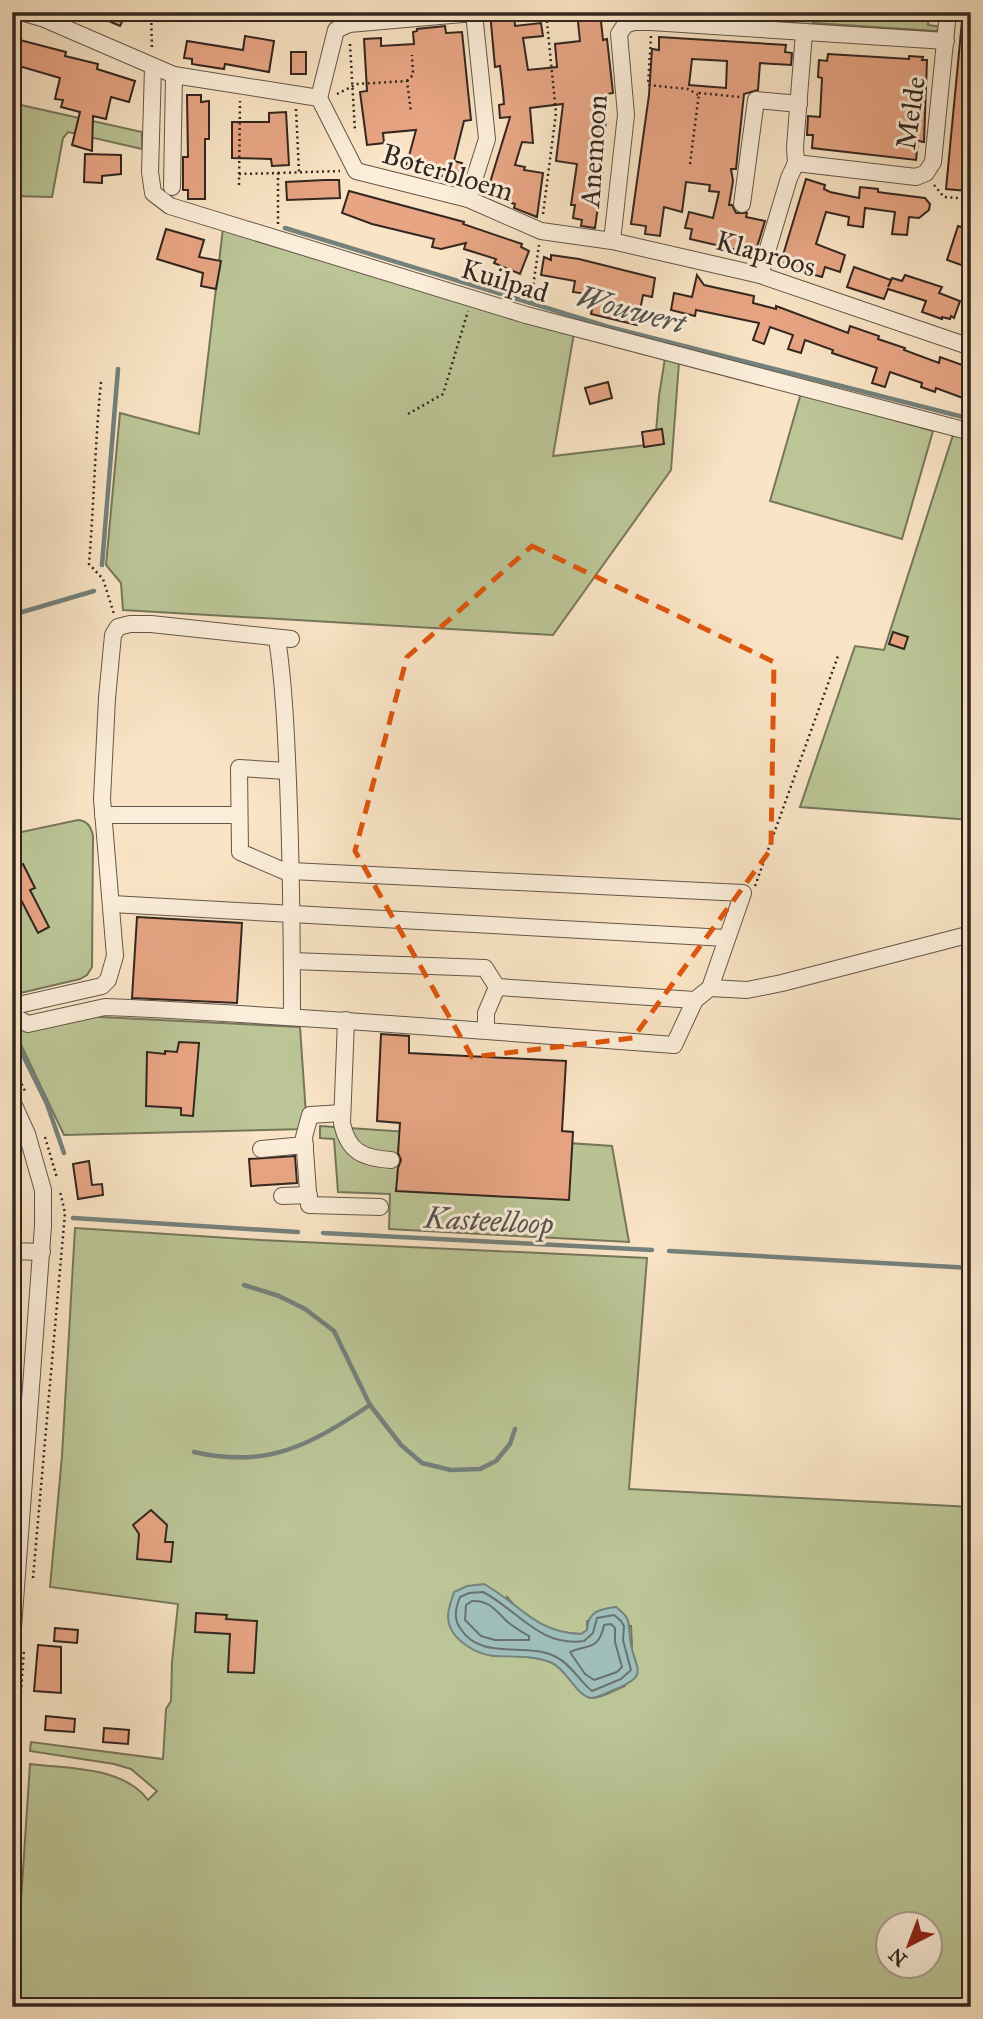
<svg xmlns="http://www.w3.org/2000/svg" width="983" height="2019" font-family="'IM FELL Great Primer',serif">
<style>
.green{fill:#bbc596;stroke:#77765b;stroke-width:2;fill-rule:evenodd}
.water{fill:#9fbeba;stroke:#74817c;stroke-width:2}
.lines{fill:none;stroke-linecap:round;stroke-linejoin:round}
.shore{stroke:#69726d;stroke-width:2}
.stream{stroke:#74817c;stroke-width:4.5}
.building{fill:#e8a584;stroke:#332620;stroke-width:2;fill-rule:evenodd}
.minor-casing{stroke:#645649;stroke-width:18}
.path{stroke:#332620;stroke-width:2.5;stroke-dasharray:2 3.5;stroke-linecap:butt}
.minor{stroke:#fbedd9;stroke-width:16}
.marked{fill:none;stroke:#df560d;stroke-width:5;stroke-dasharray:14 9;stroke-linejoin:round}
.labels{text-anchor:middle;stroke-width:6;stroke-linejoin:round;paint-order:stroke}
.street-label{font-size:28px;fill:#332620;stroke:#fbedd9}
.water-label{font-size:30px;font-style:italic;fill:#53544e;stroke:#fbedd9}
</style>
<rect width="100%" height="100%" fill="#f9e4c5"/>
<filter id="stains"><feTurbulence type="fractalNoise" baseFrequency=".00286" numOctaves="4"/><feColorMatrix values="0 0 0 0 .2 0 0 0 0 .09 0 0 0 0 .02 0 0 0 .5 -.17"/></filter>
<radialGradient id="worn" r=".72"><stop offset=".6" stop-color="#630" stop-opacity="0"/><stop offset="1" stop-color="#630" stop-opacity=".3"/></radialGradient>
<g class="green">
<path d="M 784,12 L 930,12 L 928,25 L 941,27 L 936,31 L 813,23 L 805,30 L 801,30 L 794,22 L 774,20 L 770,16 L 783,16 Z"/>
<path d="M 12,103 L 142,132 L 142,149 L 68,132 L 63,138 L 52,197 L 12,196 Z"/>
<path d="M 223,228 L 574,333 L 553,456 L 655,444 L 659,396 L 665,358 L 679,362 L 671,470 L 553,635 L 123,610 L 121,583 L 106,565 L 120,413 L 199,434 Z"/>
<path d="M 801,393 L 933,431 L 902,539 L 770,501 Z"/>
<path d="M 953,435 L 971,440 L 971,820 L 800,807 L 855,646 L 884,650 Z"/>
<path d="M 78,820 C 88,821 91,827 93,836 L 92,967 L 87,975 L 80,979 L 12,995 L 12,834 Z"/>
<path d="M 80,1016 L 300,1027 L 307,1129 L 64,1135 L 13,1028 Z"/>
<path d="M 320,1126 L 612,1146 L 629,1242 L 389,1229 L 390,1194 L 338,1192 L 334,1139 L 320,1138 Z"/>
<path d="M 75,1228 L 260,1240 L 647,1258 L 629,1489 L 971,1507 L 971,2007 L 14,2007 L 30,1764 C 68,1769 123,1766 148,1800 L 157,1791 L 131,1769 L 114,1764 L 30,1751 L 31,1742 L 163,1759 L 166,1709 L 171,1701 L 172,1662 L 178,1604 L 50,1587 L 62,1456 ZM 507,1597 C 526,1620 552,1633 581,1634 L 587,1630 L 587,1621 L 631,1626 L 632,1646 L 625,1686 C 616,1689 597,1701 588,1697 C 577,1693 571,1678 562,1669 C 546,1655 514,1655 493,1656 ZM 888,1924 L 930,1924 L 930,1966 L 888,1966 Z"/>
</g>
<path class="water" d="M 484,1584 C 520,1604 536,1633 581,1634 L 587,1630 C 588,1611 600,1609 616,1607 C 631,1619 628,1620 630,1638 C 633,1670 654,1674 611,1691 C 605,1694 597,1698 591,1698 C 577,1696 566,1669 552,1663 C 535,1655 513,1657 495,1656 C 477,1655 454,1641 449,1624 C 446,1613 451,1602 454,1592 L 467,1586 Z"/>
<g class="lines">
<g class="shore">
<path d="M 483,1592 C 518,1610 539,1647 584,1641 L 593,1633 L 597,1618 L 614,1615 L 621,1621 L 624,1626 L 623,1640 L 631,1670 L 621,1679 L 592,1691 C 579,1681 571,1664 556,1657 C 526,1641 481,1662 460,1628 C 453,1618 456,1607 460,1597 L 469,1593 Z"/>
<path d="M 472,1601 C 491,1600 497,1613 509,1623 C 515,1628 522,1632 529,1636 L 529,1640 L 495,1640 L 481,1636 L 465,1620 L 466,1605 Z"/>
<path d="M 611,1624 L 615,1628 L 615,1642 L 622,1667 L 617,1672 L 594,1680 L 585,1674 L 570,1652 C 587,1644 599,1651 604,1625 Z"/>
</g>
<g class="stream">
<path d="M 285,228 L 609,327 L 971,419"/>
<path d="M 102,565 L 118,369"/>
<path d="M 12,615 L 94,591"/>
<path d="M 15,1039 L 47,1104 L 64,1153"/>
<path d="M 73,1218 L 298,1232"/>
<path d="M 323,1233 L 652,1250"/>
<path d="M 669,1251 L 971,1268"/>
<path d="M 244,1285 L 279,1296 L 305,1309 L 334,1331 L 370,1405 L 401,1445 L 422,1463 L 451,1470 L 480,1469 L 496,1461 L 510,1444 L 515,1429"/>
<path d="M 194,1452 C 268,1469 310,1445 370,1405"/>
</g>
</g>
<g class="building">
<path d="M 88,12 L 127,12 L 120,26 Z"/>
<path d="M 490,12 L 514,12 L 515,26 L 541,23 L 543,36 L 523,38 L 528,70 L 557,67 L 555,44 L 580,41 L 577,12 L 600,12 L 603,40 L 607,39 L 613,93 L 607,94 L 603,170 L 595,228 L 581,226 L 582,220 L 573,218 L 575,205 L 571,205 L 577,164 L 556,161 L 563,104 L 530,108 L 533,143 L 522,142 L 515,165 L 525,167 L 524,170 L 543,173 L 537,217 L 514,208 L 515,204 L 499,199 L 501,193 L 488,189 L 510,117 L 500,118 L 499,105 L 504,104 L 503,92 L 500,66 L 495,67 Z"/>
<path d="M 962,21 L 971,21 L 971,152 L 967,191 L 946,189 Z"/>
<path d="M 445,26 L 446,33 L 462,32 L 471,120 L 464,121 L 454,161 L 462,163 L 457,180 L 406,167 L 416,130 L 383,133 L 384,143 L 367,145 L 360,92 L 367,91 L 364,39 L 381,38 L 381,46 L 414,44 L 413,32 L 417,31 L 417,29 Z"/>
<path d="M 245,36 L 274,41 L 269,72 L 225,64 L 224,69 L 198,65 L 192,64 L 192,59 L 184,58 L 187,41 L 243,50 Z"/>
<path d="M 659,37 L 786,45 L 785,52 L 792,53 L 791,65 L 760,63 L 758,90 L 744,94 L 736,169 L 731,169 L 733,181 L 729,205 L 732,205 L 736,213 L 747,213 L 746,217 L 765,221 L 757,247 L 753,246 L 751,253 L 690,239 L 692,229 L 685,228 L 689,212 L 713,218 L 719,192 L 709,191 L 710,185 L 686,182 L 682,212 L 664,207 L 660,236 L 645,234 L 646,226 L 631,224 L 649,95 L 652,49 L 659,50 ZM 692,59 L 727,61 L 726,88 L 689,85 Z"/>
<path d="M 12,38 L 66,52 L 65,56 L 98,64 L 97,69 L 135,81 L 129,102 L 111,97 L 106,119 L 93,116 L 92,151 L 72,145 L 80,112 L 61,107 L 63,100 L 55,99 L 60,78 L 12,64 Z"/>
<rect x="291" y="52" width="15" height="22"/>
<path d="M 828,54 L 909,59 L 909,56 L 923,57 L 922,60 L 927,60 L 924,142 L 918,141 L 916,160 L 812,148 L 813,135 L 807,135 L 808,116 L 820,117 L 822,78 L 818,77 L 819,60 L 827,61 Z"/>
<path d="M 187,95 L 201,95 L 201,102 L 209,101 L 209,139 L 205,139 L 205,199 L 188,199 L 188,190 L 183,190 L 183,157 L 188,157 Z"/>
<path d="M 286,112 L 289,165 L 272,166 L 271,159 L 232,158 L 232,122 L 269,122 L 269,113 Z"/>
<path d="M 85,154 L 121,155 L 121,174 L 102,176 L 102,183 L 84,182 Z"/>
<path d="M 806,179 L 825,185 L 824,189 L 830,192 L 859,198 L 860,187 L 878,189 L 878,192 L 885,193 L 925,198 L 930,204 L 929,210 L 919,218 L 909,217 L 907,235 L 892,234 L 895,212 L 865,208 L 863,227 L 848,225 L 849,217 L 826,212 L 816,244 L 845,255 L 840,272 L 825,267 L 822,277 L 780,265 Z"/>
<path d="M 325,180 L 339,180 L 340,198 L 287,200 L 286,182 Z"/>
<path d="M 349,191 L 464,222 L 463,224 L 522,244 L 521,247 L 529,251 L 520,274 L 494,263 L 496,259 L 464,249 L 466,243 L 441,249 L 432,247 L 434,239 L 372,224 L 342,213 Z"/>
<path d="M 958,226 L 971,230 L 971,259 L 967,258 L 964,266 L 947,260 Z"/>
<path d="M 166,229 L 204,240 L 199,257 L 221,261 L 216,289 L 201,286 L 203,273 L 157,259 Z"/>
<path d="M 551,255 L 579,259 L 655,278 L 652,297 L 643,295 L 637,325 L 591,314 L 595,295 L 573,292 L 575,281 L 541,275 L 544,257 L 551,260 Z"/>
<path d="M 854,267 L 891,280 L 888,287 L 892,278 L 902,281 L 905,275 L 942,287 L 939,293 L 960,301 L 954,318 L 951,316 L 950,319 L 942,317 L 942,319 L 922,312 L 926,301 L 888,289 L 884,299 L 847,287 Z"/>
<path d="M 697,275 L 704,285 L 754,296 L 753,303 L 776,309 L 776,306 L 848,333 L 850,326 L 879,336 L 878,339 L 905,348 L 904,350 L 939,363 L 940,357 L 971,368 L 966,382 L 971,384 L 971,401 L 936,388 L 935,392 L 921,387 L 922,383 L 890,372 L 885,387 L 872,383 L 877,368 L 832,353 L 833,350 L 805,340 L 801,353 L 788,349 L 793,335 L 770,327 L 764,344 L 753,340 L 759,323 L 696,310 L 695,316 L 671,310 L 674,293 L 692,297 Z"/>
<path d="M 608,382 L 612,398 L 590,404 L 585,388 Z"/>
<path d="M 662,429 L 664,444 L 644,447 L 642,432 Z"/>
<path d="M 893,632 L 908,637 L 904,649 L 889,644 Z"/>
<path d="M 23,864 L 35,888 L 30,890 L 49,927 L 38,933 L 19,896 L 12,900 L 12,870 Z"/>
<path d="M 137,917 L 242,923 L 237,1003 L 132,998 Z"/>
<path d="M 381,1034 L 409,1036 L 409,1053 L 566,1061 L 562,1131 L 573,1132 L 569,1200 L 396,1191 L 398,1168 L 401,1160 L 398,1153 L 400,1123 L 377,1121 Z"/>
<path d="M 179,1042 L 199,1043 L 193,1116 L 181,1115 L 181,1108 L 146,1106 L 147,1052 L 165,1054 L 165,1051 L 177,1052 Z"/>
<path d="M 295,1156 L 297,1183 L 251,1186 L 249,1159 Z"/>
<path d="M 89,1161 L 92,1185 L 102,1184 L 103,1195 L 78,1199 L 73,1164 Z"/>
<path d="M 151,1510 L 167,1525 L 165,1542 L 173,1542 L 171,1562 L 137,1559 L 139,1534 L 133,1525 Z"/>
<path d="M 196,1613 L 227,1615 L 226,1619 L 257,1621 L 254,1673 L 228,1672 L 230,1634 L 195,1632 Z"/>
<path d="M 55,1628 L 78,1630 L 77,1643 L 54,1641 Z"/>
<path d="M 38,1645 L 61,1647 L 61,1693 L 34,1691 Z"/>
<path d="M 46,1716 L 75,1719 L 74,1732 L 45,1730 Z"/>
<path d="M 104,1728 L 129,1730 L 128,1744 L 103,1742 Z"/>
</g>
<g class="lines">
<g class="minor-casing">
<g id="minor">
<path d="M 21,12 L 42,18 L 174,75 L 319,98 L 356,171 L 468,199 L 541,231 L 612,241 L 760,275 L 965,345 L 971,344"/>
<path d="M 153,67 L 150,172 L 153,193 L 170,206 L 526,315 L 971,432"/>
<path d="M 319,98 L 336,30 L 349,24 L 474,13 L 487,139 L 468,199"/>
<path d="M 796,163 L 916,177 L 926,173 L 933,162 L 948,12"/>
<path d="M 172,187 L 174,75"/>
<path d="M 742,204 L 756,100 L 799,104"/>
<path d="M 612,241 L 626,115 L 619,34 L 625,25 L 634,22 L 651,22 L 946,41"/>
<path d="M 760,275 L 789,178 L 796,163 L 795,147 L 804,33"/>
<path d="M 277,638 C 284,685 286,733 288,781 C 291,859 292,938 292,1016"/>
<path d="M 287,771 L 239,768 L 240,852 L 291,874"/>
<path d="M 103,815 L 239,815"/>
<path d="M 291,871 L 743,893 L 710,988 L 695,1000"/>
<path d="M 112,904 L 726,938"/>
<path d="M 292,961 L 485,968 L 497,987"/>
<path d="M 710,988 L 747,990 L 782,983 L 971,934"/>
<path d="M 14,1006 L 102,986 L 108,980 L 115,956 L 102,799 L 107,698 L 113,635 L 118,627 L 130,624 L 151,624 L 291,639"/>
<path d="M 13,1016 L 28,1024 L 105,1007 L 131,1008 C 250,1014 368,1022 486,1031 L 674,1045 L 695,1000 L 497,987 L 486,1013 L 486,1031"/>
<path d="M 346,1020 L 342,1123 C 348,1152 363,1158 391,1160"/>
<path d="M 12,1101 L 27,1134 L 43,1190 L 43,1226 L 12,1641"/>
<path d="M 342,1113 L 310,1115 L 304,1137 L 309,1205 L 380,1207"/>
<path d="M 261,1149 L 305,1145"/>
<path d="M 282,1196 L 309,1195"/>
<path d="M 12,1251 L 42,1252"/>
</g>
</g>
<g class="path">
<path d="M 151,12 L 152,49"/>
<path d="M 651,36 L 648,85 L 688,89 L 698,95"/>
<path d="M 350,44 L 355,132"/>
<path d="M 407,81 L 413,75 L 412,55"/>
<path d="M 337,94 L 357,84 L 407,81 L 411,112"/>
<path d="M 296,109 L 299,172"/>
<path d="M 690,164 L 699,93 L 740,97"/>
<path d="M 278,173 L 340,171"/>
<path d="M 239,174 L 278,173 L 278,224"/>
<path d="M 239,185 L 240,101"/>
<path d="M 934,185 L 944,197 L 971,199"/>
<path d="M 543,214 L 556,113 L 546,12"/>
<path d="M 531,301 L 539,245"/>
<path d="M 101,382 C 95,442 94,503 89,564 L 103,579 L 114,614"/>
<path d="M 408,414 L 443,394 L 468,311"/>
<path d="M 755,886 L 838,656"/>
<path d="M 12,1064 L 26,1093"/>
<path d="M 45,1137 L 57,1178"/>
<path d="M 33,1578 L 65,1213 L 60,1191"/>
<path d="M 12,1813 L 24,1650"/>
</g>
<use href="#minor" class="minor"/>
</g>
<path class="marked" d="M 532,546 L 774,662 L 771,849 L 633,1038 L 472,1057 L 355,851 L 407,657 Z"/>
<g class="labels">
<g class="street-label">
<text transform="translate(910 113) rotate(-82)" y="10">Melde</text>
<text transform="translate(593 151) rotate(-86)" y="10">Anemoon</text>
<text transform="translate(448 172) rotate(17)" y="10">Boterbloem</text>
<text transform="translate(766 253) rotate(16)" y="10">Klaproos</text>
<text transform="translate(505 280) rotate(17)" y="10">Kuilpad</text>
</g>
<g class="water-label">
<text transform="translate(631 310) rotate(15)" y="10">Wouwert</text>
<text transform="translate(489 1221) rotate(3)" y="10">Kasteelloop</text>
</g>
</g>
<rect width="983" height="2019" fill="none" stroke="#f9e4c5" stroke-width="42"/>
<rect x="14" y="14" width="955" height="1991" fill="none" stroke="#332620" stroke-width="3.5"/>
<rect x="21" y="21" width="941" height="1977" fill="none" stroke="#332620" stroke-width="2"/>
<g transform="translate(909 1945) rotate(222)"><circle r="33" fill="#fbedd9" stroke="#ab9d8f" stroke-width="2"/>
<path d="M0-5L12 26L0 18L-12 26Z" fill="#8f2418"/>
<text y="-10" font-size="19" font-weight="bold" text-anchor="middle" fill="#332620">N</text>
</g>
<rect width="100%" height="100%" filter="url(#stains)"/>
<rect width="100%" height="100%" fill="url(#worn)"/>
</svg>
